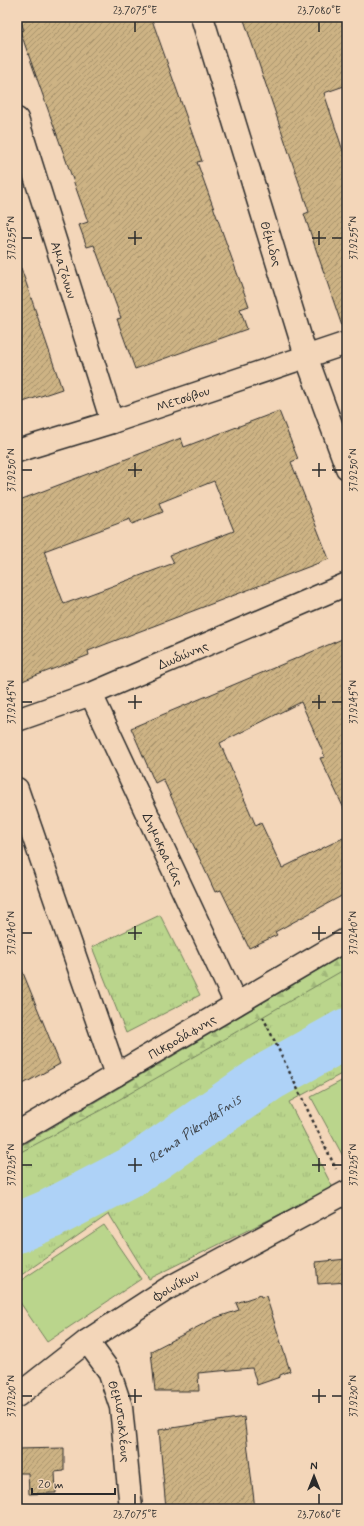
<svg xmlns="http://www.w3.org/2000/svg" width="364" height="1526" font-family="Mynerve,sans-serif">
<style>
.grass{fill:#bad58c;stroke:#72805c}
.forest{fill:url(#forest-firs);stroke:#72805c}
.park{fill:url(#park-tufts);stroke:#72805c}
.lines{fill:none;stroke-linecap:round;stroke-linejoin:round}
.river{stroke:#aed2f7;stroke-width:50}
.building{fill:url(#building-hatch);stroke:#2b2b2b;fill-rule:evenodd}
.street-casing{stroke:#2b2b2b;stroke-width:25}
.secondary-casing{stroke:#2b2b2b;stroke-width:25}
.path{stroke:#2b2b2b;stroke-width:2.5;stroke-dasharray:3 3;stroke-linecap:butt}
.street{stroke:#f3d6b9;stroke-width:22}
.secondary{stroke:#f3d6b9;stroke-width:22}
.ticks{fill:none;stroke:#2b2b2b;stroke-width:1.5}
.labels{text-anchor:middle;stroke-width:4;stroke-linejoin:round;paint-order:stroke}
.street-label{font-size:13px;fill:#2b2b2b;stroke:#f3d6b9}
.water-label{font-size:14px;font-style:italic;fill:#3f444a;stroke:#f3d6b9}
.neatline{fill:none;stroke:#2b2b2b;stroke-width:1.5}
.ticks-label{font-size:10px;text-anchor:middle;fill:#2b2b2b}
</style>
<defs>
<pattern id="forest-firs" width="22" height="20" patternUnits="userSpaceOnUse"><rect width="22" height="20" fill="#bad58c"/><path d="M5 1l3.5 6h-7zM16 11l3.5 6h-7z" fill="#a0b779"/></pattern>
<pattern id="park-tufts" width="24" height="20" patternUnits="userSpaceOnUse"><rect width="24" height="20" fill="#bad58c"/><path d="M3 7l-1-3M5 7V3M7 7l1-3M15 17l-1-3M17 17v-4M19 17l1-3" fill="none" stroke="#a0b779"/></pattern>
<pattern id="building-hatch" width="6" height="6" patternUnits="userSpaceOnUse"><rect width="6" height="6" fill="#cdb384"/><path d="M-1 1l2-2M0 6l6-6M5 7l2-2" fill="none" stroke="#a7926c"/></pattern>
</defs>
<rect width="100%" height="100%" fill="#f3d6b9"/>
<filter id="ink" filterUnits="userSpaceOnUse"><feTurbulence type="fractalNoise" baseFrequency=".025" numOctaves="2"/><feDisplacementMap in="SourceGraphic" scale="8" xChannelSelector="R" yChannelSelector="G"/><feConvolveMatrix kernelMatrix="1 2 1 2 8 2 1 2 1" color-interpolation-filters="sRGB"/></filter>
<g filter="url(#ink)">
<g class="grass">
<path d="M 347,1078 L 347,1156 L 344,1158 L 311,1097 Z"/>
<path d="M 104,1225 L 141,1279 L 47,1342 L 17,1298 L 17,1283 Z"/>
</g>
<path class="forest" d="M 347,953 L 347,1014 L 17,1216 L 17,1148 Z"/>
<g class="park">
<path d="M 160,915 L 200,995 L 126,1033 L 92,947 Z"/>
<path d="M 347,968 L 347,1071 L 289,1102 L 333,1188 L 149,1279 L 109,1214 L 17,1278 L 17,1154 L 101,1110 Z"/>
</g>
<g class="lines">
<path class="river" id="s1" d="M 17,1228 L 50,1214 L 133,1171 L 268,1077 L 347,1033"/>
</g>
<g class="building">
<path d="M 19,17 L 151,17 L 202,161 L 197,162 L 249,306 L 240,309 L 247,329 L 135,369 L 117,319 L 121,318 L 94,245 L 87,247 L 79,225 L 88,222 L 20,31 L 24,30 Z"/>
<path d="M 243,17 L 347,17 L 347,85 L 324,93 L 347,163 L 347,329 L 343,329 L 304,214 L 309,212 Z"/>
<path d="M 21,268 L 62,389 L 17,404 L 17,269 Z"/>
<path d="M 279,411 L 298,459 L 291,462 L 329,559 L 88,651 L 89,655 L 17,683 L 17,501 L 181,438 L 184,447 ZM 214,481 L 234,531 L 170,555 L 174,563 L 64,604 L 44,551 L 130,519 L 132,524 L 163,512 L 159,503 Z"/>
<path d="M 347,637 L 347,815 L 320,758 L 325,757 L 301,702 L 220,743 L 256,826 L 261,823 L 282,868 L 347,836 L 347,893 L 275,932 L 277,935 L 249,948 L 221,890 L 215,892 L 163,779 L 155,783 L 131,728 Z"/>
<path d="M 17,958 L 60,1064 L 23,1084 L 17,1071 Z"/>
<path d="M 347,1259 L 347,1282 L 318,1284 L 316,1262 Z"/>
<path d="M 260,1295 L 261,1297 L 266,1296 L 290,1371 L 280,1375 L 280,1377 L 257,1385 L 252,1368 L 198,1373 L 199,1391 L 155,1391 L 151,1351 L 215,1318 L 239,1310 L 236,1303 Z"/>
<path d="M 244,1417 L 255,1509 L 166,1509 L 159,1430 Z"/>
<path d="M 64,1448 L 64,1471 L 55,1472 L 56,1493 L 29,1494 L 28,1473 L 17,1473 L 17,1449 Z"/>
</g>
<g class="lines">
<g class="street-casing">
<g id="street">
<path id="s2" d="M 202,17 L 306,356 L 347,468"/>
<path id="s3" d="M 17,119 L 112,422"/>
<path id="s4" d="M 17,451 L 112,422 L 347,343"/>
<path id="s5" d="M 91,694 L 236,1004"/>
<path id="s6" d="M 17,720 L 91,694 L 347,584"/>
<path d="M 17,789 L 116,1075"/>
<path id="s7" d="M 87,1341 L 109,1371 L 121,1407 L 131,1509"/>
<path id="s8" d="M 17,1396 L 87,1341 L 167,1289 L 347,1192"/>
</g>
</g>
<g class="secondary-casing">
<g id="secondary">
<path id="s9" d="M 17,1133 L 347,939"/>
</g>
</g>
<path class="path" d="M 263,1017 L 336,1169"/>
<use href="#street" class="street"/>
<use href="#secondary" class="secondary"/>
</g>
</g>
<path class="ticks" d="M 135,22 L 135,32M 319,22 L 319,32M 135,231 L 135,245M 319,231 L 319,245M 22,238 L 32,238M 128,238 L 142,238M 312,238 L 326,238M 332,238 L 342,238M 135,463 L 135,477M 319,463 L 319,477M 22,470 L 32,470M 128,470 L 142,470M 312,470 L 326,470M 332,470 L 342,470M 135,695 L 135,709M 319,695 L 319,709M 22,702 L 32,702M 128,702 L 142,702M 312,702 L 326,702M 332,702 L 342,702M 135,926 L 135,940M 319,926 L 319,940M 22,933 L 32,933M 128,933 L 142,933M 312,933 L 326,933M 332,933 L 342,933M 135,1158 L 135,1172M 319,1158 L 319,1172M 22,1165 L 32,1165M 128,1165 L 142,1165M 312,1165 L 326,1165M 332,1165 L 342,1165M 135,1389 L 135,1403M 319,1389 L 319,1403M 22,1396 L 32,1396M 128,1396 L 142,1396M 312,1396 L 326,1396M 332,1396 L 342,1396M 135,1494 L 135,1504M 319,1494 L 319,1504"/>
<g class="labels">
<g class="street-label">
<text dy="5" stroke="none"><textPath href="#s2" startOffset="237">Θέμιδος</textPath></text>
<text dy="5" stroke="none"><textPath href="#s3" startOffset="158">Αμαζόνων</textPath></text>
<text dy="5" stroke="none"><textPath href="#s4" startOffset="174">Μετσόβου</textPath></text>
<text dy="5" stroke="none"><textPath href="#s6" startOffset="178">Δωδώνης</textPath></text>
<text dy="5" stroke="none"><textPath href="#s5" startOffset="171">Δημοκρατίας</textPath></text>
<text dy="5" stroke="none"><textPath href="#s9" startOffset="191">Πικροδάφνης</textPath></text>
<text dy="5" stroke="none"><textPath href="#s8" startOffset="194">Φοινίκων</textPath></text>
<text dy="5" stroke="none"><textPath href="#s7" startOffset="89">Θεμιστοκλέους</textPath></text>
</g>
<g class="water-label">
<text dy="5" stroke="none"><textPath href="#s1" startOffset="204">Rema Pikrodafnis</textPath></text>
</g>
</g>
<rect width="364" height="1526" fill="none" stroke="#f3d6b9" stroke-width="44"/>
<g transform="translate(314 1476)" stroke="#f3d6b9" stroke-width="3" paint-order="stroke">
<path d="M0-3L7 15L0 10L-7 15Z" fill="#2b2b2b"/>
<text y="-6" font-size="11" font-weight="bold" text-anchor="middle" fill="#2b2b2b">N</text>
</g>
<path d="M32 1488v6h83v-6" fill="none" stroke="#2b2b2b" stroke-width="2"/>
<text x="38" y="1488" font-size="12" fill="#2b2b2b" stroke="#f3d6b9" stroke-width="3" paint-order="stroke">20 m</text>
<rect x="22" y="22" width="320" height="1482" class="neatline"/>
<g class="ticks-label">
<text x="135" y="14">23.7075°E</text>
<text x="319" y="14">23.7080°E</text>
<text transform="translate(11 238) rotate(-90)" y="4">37.9255°N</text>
<text transform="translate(353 238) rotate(-90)" y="4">37.9255°N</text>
<text transform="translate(11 470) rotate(-90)" y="4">37.9250°N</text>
<text transform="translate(353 470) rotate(-90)" y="4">37.9250°N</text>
<text transform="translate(11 702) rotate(-90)" y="4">37.9245°N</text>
<text transform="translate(353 702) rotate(-90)" y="4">37.9245°N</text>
<text transform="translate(11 933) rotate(-90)" y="4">37.9240°N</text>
<text transform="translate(353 933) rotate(-90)" y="4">37.9240°N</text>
<text transform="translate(11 1165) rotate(-90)" y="4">37.9235°N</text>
<text transform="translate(353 1165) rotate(-90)" y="4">37.9235°N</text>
<text transform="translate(11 1396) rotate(-90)" y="4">37.9230°N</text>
<text transform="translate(353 1396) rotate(-90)" y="4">37.9230°N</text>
<text x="135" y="1518">23.7075°E</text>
<text x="319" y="1518">23.7080°E</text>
</g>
</svg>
